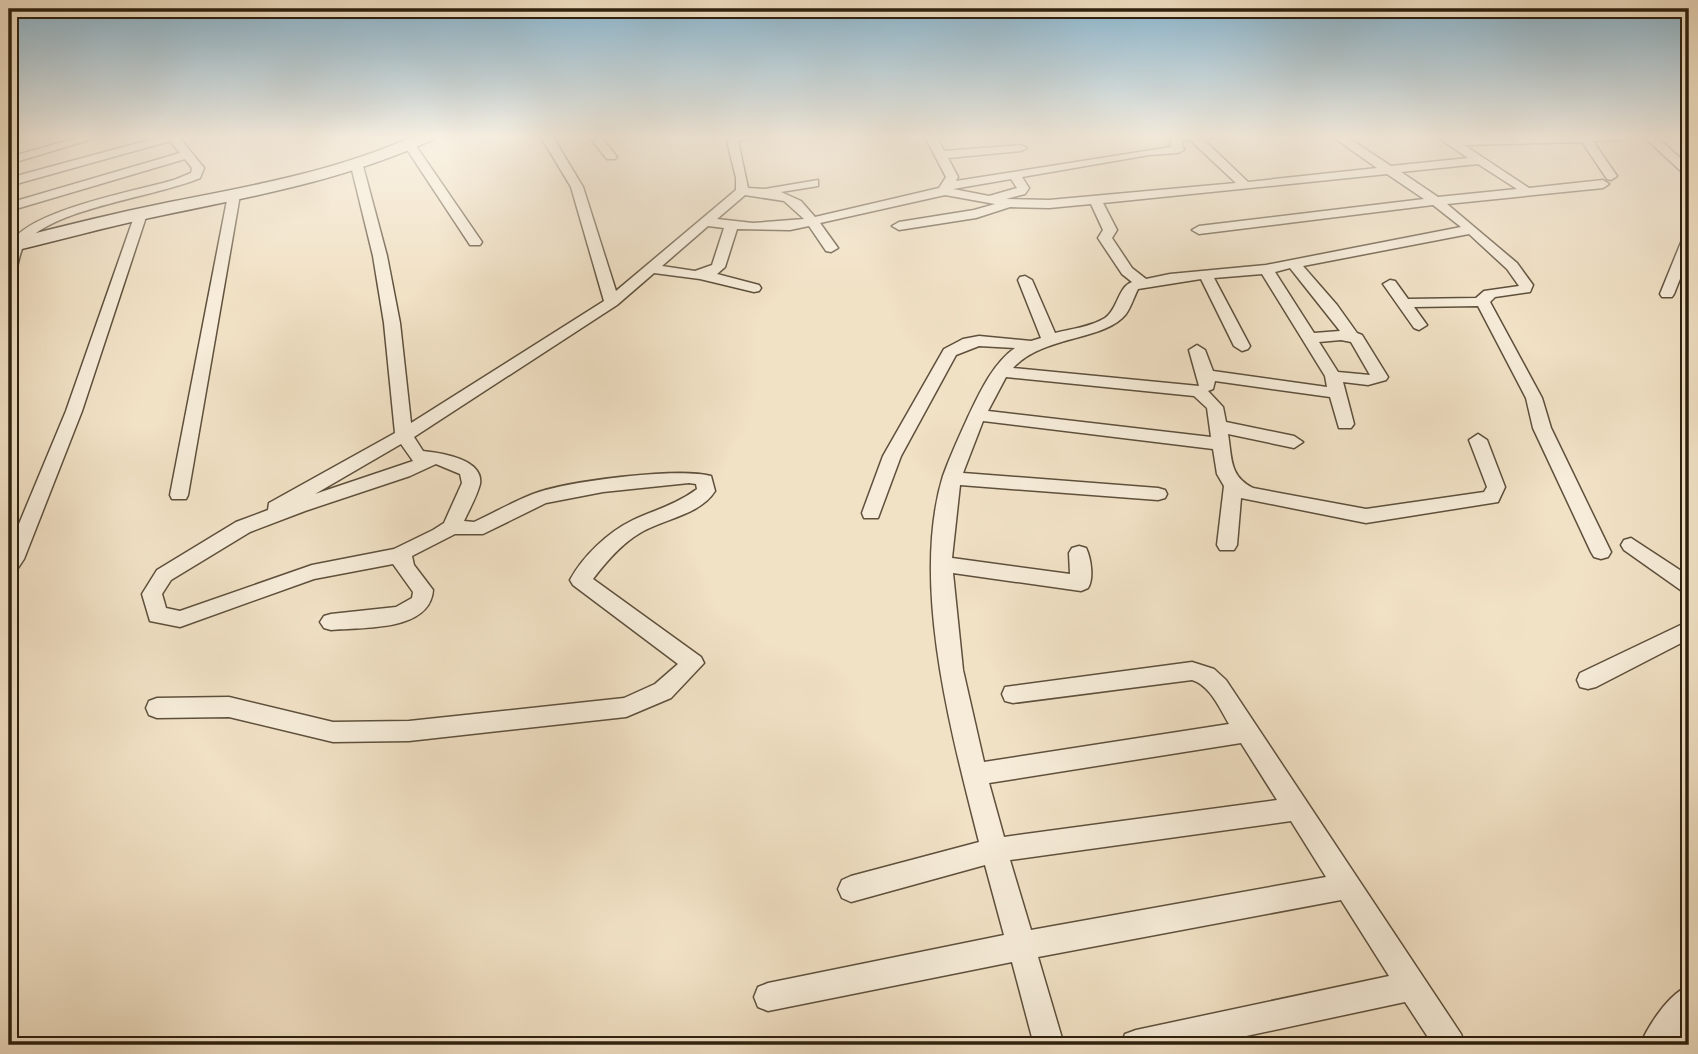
<svg xmlns="http://www.w3.org/2000/svg" width="1698" height="1054" font-family="'Gentium Book Plus',serif">
<style>
.lines{fill:none;stroke-linecap:round;stroke-linejoin:round}
.street-casing{stroke:#5e503c;stroke-width:3}
.secondary-casing{stroke:#2d200e;stroke-width:3}
.street{fill:#f6ecd9;fill-rule:evenodd}
.secondary{fill:#f6ecd9;fill-rule:evenodd}
</style>
<rect width="100%" height="100%" fill="#f1e1c5"/>
<filter id="stains"><feTurbulence type="fractalNoise" baseFrequency=".00286" numOctaves="4"/><feColorMatrix values="0 0 0 0 .2 0 0 0 0 .09 0 0 0 0 .02 0 0 0 .5 -.17"/></filter>
<radialGradient id="worn" r=".72"><stop offset=".6" stop-color="#630" stop-opacity="0"/><stop offset="1" stop-color="#630" stop-opacity=".3"/></radialGradient>
<g class="lines">
<g class="street-casing">
<g id="street">
<path d="M 81,137 L 99,137 L 9,164 L 9,157 Z"/>
<path d="M 160,137 L 179,137 L 204,168 L 200,178 C 155,197 59,207 27,241 C 20,248 19,261 16,271 L 9,275 C 9,265 6,252 11,243 C 30,210 136,191 174,180 L 191,173 L 192,168 L 185,159 L 9,211 L 9,203 L 180,153 L 170,141 L 9,186 L 9,178 Z"/>
<path d="M 541,137 L 553,137 L 583,187 L 616,291 L 736,190 L 736,178 L 726,137 L 755,137 L 738,141 L 748,188 L 765,189 L 818,180 L 818,186 L 781,192 L 801,201 L 815,217 L 939,188 L 946,177 L 925,137 L 937,137 L 944,151 L 1021,145 L 1027,148 L 1021,151 L 948,158 L 958,177 L 956,181 L 1171,147 L 1171,137 L 1201,137 L 1248,182 L 1377,168 L 1333,137 L 1347,137 L 1391,166 L 1468,158 L 1437,137 L 1628,137 L 1622,140 L 1593,141 L 1617,176 L 1611,180 L 1607,179 L 1582,142 L 1464,145 L 1529,188 L 1603,180 L 1609,184 L 1603,188 L 1447,204 L 1517,263 L 1533,285 L 1530,292 L 1495,297 L 1490,302 L 1542,398 L 1551,428 L 1611,552 L 1608,557 L 1601,559 L 1594,557 L 1591,552 L 1533,428 L 1526,398 L 1478,306 L 1414,307 L 1427,325 L 1419,330 L 1414,328 L 1383,284 L 1390,280 L 1395,281 L 1408,299 L 1476,298 L 1484,291 L 1519,286 L 1507,269 L 1469,234 L 1303,266 L 1337,305 L 1357,333 L 1362,335 L 1388,377 L 1386,380 L 1368,385 L 1343,382 L 1354,424 L 1351,428 L 1339,428 L 1330,397 L 1215,381 L 1213,389 L 1208,391 L 1223,407 L 1226,422 L 1294,436 L 1303,442 L 1294,448 L 1228,434 C 1232,458 1229,476 1253,488 L 1366,509 L 1484,492 L 1487,487 L 1469,440 L 1478,434 L 1487,440 L 1505,487 L 1498,502 L 1366,523 L 1241,498 L 1237,545 L 1234,550 L 1220,550 L 1217,545 L 1224,486 L 1217,474 L 1213,449 L 983,421 L 963,473 L 1158,488 L 1165,490 L 1167,494 L 1165,498 L 1158,500 L 960,485 L 952,558 L 1070,574 L 1069,553 L 1072,548 L 1079,546 L 1086,548 C 1091,558 1094,579 1088,588 L 1081,591 L 953,573 L 963,670 L 984,762 L 1229,724 C 1220,709 1210,685 1192,680 L 1013,703 L 1005,701 L 1002,694 L 1005,687 L 1192,662 L 1214,669 L 1226,680 L 1461,1034 L 1465,1045 L 1433,1045 L 1405,1002 L 1204,1045 L 1121,1045 L 1125,1034 L 1136,1030 L 1389,976 L 1341,900 L 1038,957 L 1064,1045 L 1034,1045 L 1012,962 L 768,1011 L 758,1007 L 754,997 L 758,987 L 768,983 L 1004,935 L 985,865 L 851,902 L 842,898 L 838,889 L 842,880 L 851,876 L 979,842 C 952,735 910,584 943,476 C 950,456 959,437 968,417 C 979,394 993,363 1015,348 L 979,346 L 956,355 L 901,456 L 878,518 L 864,518 L 862,513 L 883,456 L 944,349 L 963,339 L 979,336 L 1031,341 L 1041,338 L 1018,280 L 1020,277 L 1025,276 L 1032,280 L 1055,333 C 1070,329 1091,327 1105,318 C 1118,309 1118,287 1132,282 L 1122,274 L 1098,238 L 1103,230 L 1091,204 L 1049,208 L 1010,207 L 976,218 L 899,230 L 892,226 L 899,222 L 974,210 L 995,204 L 945,195 L 820,223 L 838,248 L 831,252 L 826,251 L 809,226 L 790,230 L 737,229 L 725,267 L 717,274 L 759,285 L 761,288 L 759,291 L 754,292 L 700,279 L 654,273 L 617,305 L 414,437 L 423,451 C 441,453 484,459 480,484 C 477,496 469,510 464,521 L 474,522 C 493,513 513,502 533,494 C 566,481 679,467 711,476 L 715,491 C 700,515 663,519 640,533 C 621,544 606,562 593,579 L 701,657 L 704,663 L 671,698 L 626,717 L 409,741 L 333,742 L 229,717 L 157,718 L 149,715 L 146,708 L 149,701 L 157,698 L 229,697 L 333,722 L 409,721 L 624,698 L 655,684 L 678,664 L 573,585 L 570,580 C 583,556 608,532 633,520 C 655,510 677,504 697,489 L 696,484 L 689,483 L 603,492 L 546,503 L 483,534 L 455,534 L 412,556 L 414,565 L 433,590 C 430,632 362,627 331,630 L 324,628 L 320,622 L 324,616 L 331,614 L 396,607 L 412,598 L 413,592 L 393,564 L 314,579 L 180,627 L 150,621 L 142,594 L 157,570 L 236,522 L 268,510 L 269,503 L 395,433 L 384,323 L 373,256 L 351,166 L 353,163 L 363,166 L 387,256 L 400,323 L 411,423 L 604,301 L 571,187 ZM 1190,140 L 1236,183 L 1049,200 L 1006,199 L 1025,194 L 1029,188 L 1022,177 L 1149,155 L 1178,153 L 1184,150 L 1181,141 ZM 1478,164 L 1517,189 L 1438,197 L 1401,172 ZM 1387,174 L 1424,199 L 1199,226 L 1192,230 L 1199,234 L 1433,205 L 1461,227 L 1266,265 L 1170,274 L 1146,279 L 1132,268 L 1112,238 L 1117,230 L 1103,203 ZM 1011,179 L 1017,188 L 989,196 L 953,189 ZM 745,195 L 784,201 L 804,219 L 753,223 L 717,219 ZM 708,226 L 724,228 L 712,265 L 695,271 L 662,266 ZM 1290,268 L 1340,331 L 1314,333 L 1275,272 ZM 1262,274 L 1325,376 L 1327,387 L 1213,371 L 1205,350 L 1197,345 L 1189,350 L 1199,386 L 1013,368 C 1043,335 1105,341 1126,314 C 1131,307 1134,297 1138,289 L 1201,279 L 1234,346 L 1242,351 L 1248,349 L 1250,346 L 1214,278 ZM 1341,340 L 1351,342 L 1370,375 L 1338,372 L 1319,342 ZM 1006,377 L 1194,396 L 1207,408 L 1211,437 L 988,411 ZM 401,444 L 413,461 L 315,494 ZM 436,464 L 460,474 L 462,483 L 444,523 L 433,530 L 394,549 L 312,565 L 180,611 L 166,608 L 162,594 L 171,580 L 250,532 L 305,511 L 410,476 ZM 1241,743 L 1277,800 L 1004,837 L 989,783 ZM 1291,821 L 1326,877 L 1031,930 L 1010,860 Z"/>
<path d="M 589,137 L 601,137 L 617,157 L 615,159 L 607,159 Z"/>
<path d="M 1644,137 L 1657,137 L 1689,166 L 1689,176 L 1685,175 Z"/>
<path d="M 406,143 L 414,143 L 482,242 L 480,245 L 470,245 L 404,145 Z"/>
<path d="M 234,191 L 240,195 L 188,495 L 186,499 L 172,499 L 170,495 L 228,195 Z"/>
<path d="M 141,210 L 147,214 L 82,411 L 24,559 L 16,571 L 9,573 L 9,548 L 66,411 L 135,214 Z"/>
<path d="M 1689,236 L 1689,256 L 1674,294 L 1672,297 L 1662,297 L 1660,294 L 1682,240 Z"/>
<path d="M 1631,538 L 1689,576 L 1689,594 L 1682,591 L 1624,550 L 1621,545 L 1624,540 Z"/>
<path d="M 1689,621 L 1689,639 L 1596,687 L 1588,689 L 1580,687 L 1577,680 L 1580,673 Z"/>
<path d="M 1689,986 L 1689,1024 L 1673,1045 L 1640,1045 C 1648,1026 1669,993 1689,986 Z"/>
</g>
</g>
<g class="secondary-casing">
<path id="secondary" d="M 412,137 L 434,137 L 432,140 C 343,181 249,197 154,217 C 105,227 57,241 9,252 L 9,240 C 62,226 116,213 170,202 C 253,186 335,171 412,137 Z"/>
</g>
<use href="#street" class="street"/>
<use href="#secondary" class="secondary"/>
</g>
<linearGradient id="sky" x2="0" y2="1"><stop stop-color="#89b8d4"/><stop offset="0.48" stop-color="#f9f2e5"/><stop offset="1" stop-color="#f9f2e5" stop-opacity="0"/></linearGradient>
<rect width="1698" height="285" fill="url(#sky)"/>
<rect width="1698" height="1054" fill="none" stroke="#f1e1c5" stroke-width="35"/>
<rect x="10" y="10" width="1677" height="1033" fill="none" stroke="#2d200e" stroke-width="3.5"/>
<rect x="18" y="18" width="1663" height="1019" fill="none" stroke="#2d200e" stroke-width="2"/>
<rect width="100%" height="100%" filter="url(#stains)"/>
<rect width="100%" height="100%" fill="url(#worn)"/>
</svg>
